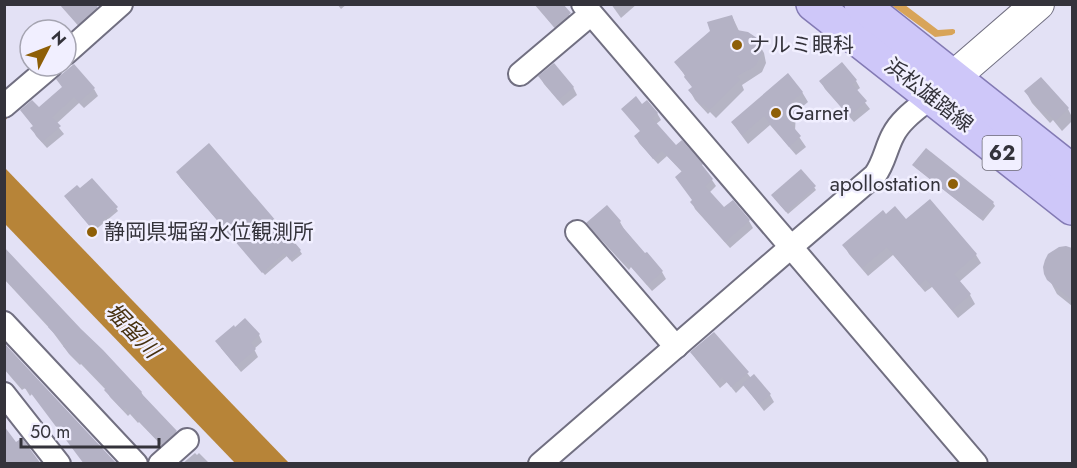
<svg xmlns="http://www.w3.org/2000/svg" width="1077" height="468" font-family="Jost,'Noto Sans JP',sans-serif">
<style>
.forest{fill:#d8a459}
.water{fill:#b78438}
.shadow{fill:#0003}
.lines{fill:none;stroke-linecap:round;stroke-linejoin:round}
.stream{stroke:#b78438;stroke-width:5}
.building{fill:#b4b2c5}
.street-casing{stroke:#716f81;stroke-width:26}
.secondary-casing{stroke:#716f81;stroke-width:34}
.primary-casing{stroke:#837ab4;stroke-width:36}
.street{stroke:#fff;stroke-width:22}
.secondary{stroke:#fff;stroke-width:32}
.primary{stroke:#cec7f9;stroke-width:33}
.poi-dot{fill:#8e5f07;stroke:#f1efff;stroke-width:2}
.labels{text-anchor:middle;stroke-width:5;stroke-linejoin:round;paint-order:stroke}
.shield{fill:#f1efff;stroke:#6d6b76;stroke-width:1.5}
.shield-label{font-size:20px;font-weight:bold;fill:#34333b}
.poi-label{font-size:21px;fill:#34333b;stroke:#f1efff;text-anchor:start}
.street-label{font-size:21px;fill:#34333b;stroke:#f1efff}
.water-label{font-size:22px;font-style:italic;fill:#46300f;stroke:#f1efff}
</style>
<rect width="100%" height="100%" fill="#e3e1f5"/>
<path class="forest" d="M 891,5 L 905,5 L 938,30 L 953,29 L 955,30 L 955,33 L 952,35 L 935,37 Z"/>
<path class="water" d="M 5,168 L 289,463 L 235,463 L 5,224 Z"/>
<g class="shadow">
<path d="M 59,4 L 95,4 L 101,14 L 83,31 Z"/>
<path d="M 337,4 L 347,4 L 341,9 Z"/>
<path d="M 534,4 L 561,4 L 574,21 L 559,33 Z"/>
<path d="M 611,4 L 637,4 L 621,18 Z"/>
<path d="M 732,16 L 739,31 L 756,39 L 764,53 L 766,63 L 762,72 L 742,85 L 744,90 L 716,118 L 710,112 L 708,114 L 695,100 L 690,91 L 693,88 L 676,62 Z"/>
<path d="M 540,77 L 573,87 L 577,95 L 563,106 L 544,84 Z"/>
<path d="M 856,81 L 860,88 L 856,91 L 870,109 L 854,122 L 825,89 L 821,82 Z"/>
<path d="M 94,89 L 98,96 L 84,108 L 79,103 L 56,124 L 64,134 L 47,148 L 36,136 L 32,128 L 34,127 L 22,111 L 39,110 Z"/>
<path d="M 802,92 L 808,102 L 796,112 L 795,131 L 806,147 L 796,155 L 770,125 L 748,144 L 739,132 L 733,123 Z"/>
<path d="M 1026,92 L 1068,109 L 1072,117 L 1072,121 L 1062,131 L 1053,120 L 1050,123 L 1032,103 Z"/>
<path d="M 642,106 L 657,113 L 661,120 L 656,124 L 676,147 L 704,171 L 712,180 L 716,186 L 709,193 L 724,209 L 733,202 L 749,221 L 753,228 L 730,248 L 695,209 L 692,202 L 694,201 L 683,173 L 667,156 L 658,164 L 639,143 L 636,137 L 641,132 L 623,109 Z"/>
<path d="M 914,165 L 993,203 L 995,206 L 983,221 L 916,168 Z"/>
<path d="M 179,176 L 300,251 L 302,254 L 292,262 L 287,256 L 265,275 Z"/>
<path d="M 814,187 L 816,190 L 788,214 L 774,198 Z"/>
<path d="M 68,200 L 116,208 L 118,211 L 94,231 Z"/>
<path d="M 886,216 L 906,221 L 976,255 L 981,263 L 959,282 L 970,295 L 975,304 L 958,318 L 932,287 L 925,292 L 893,255 L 868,276 L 849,254 L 844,245 Z"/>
<path d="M 620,222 L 624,229 L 645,255 L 662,272 L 666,279 L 652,291 L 631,267 L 629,270 L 592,230 L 588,223 Z"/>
<path d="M 1072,249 L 1072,306 L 1057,294 L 1049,279 Z"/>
<path d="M 4,250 L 141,392 L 145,399 L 176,432 L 180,439 L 164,448 L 139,422 L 138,423 L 130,414 L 128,416 L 110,397 L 106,390 L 81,364 L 80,365 L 69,354 L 52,331 L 4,279 Z"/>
<path d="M 245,320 L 259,335 L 262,342 L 254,349 L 258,357 L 241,372 L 221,348 L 235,329 Z"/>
<path d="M 4,345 L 32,394 L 30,396 L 25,388 L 22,390 L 4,369 Z"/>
<path d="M 692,353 L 747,373 L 751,378 L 770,395 L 774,402 L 764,411 L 744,385 L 736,393 L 727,382 L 720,388 L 696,359 Z"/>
<path d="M 195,453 L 197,455 L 199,453 L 210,464 L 182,464 Z"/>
</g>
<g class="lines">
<path class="stream" d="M 4,118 L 5,117"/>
</g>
<g class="building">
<path d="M 60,4 L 100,4 L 78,25 Z"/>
<path d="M 535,4 L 563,4 L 571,13 L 554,27 Z"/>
<path d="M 732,15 L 737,30 L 748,32 L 757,38 L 760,42 L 762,53 L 757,63 L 754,67 L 737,76 L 740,80 L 709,110 L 704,104 L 702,106 L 688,90 L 692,87 L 684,77 L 685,75 L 674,62 L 710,31 L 707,22 Z"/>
<path d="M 842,62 L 857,80 L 852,84 L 867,101 L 849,116 L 819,81 Z"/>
<path d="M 554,63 L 574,87 L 558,100 L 538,76 Z"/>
<path d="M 74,64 L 95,88 L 79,102 L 74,97 L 52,117 L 61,126 L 42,142 L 30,128 L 33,126 L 20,110 L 32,100 L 39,107 L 62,87 L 56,79 Z"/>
<path d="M 788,73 L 803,92 L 791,102 L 790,123 L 801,136 L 789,147 L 764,116 L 742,135 L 731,122 Z"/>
<path d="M 1041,77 L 1069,108 L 1055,121 L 1046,111 L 1043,113 L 1024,91 Z"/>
<path d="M 636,96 L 642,104 L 647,100 L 658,113 L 652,118 L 676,145 L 682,140 L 703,164 L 702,165 L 713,179 L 705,186 L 724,207 L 733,200 L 750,220 L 725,242 L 690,202 L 692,200 L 675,177 L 682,171 L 662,151 L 653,159 L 634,136 L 640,131 L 621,109 Z"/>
<path d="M 209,143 L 301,250 L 290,260 L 284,253 L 262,273 L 176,172 Z"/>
<path d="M 926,148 L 994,202 L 981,219 L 912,165 Z"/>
<path d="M 801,169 L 816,186 L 786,212 L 771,195 Z"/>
<path d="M 92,178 L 118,207 L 92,229 L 64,196 L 77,185 L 80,188 Z"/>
<path d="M 930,199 L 977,254 L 954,274 L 971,294 L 952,310 L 926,279 L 919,285 L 887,247 L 862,268 L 842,245 L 883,210 L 886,214 L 895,206 L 906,219 Z"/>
<path d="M 607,205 L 621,221 L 619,223 L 645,253 L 647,252 L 663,271 L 647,285 L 626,261 L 624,263 L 586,223 Z"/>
<path d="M 1066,246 L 1072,248 L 1072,300 L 1047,280 L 1044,274 L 1043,267 L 1045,260 L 1048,254 L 1059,247 Z"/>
<path d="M 4,247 L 81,329 L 103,350 L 142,392 L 141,393 L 177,431 L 163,443 L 161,440 L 159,442 L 125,407 L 123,410 L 104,390 L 106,388 L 84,365 L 77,358 L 75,359 L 63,346 L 65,345 L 48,327 L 49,326 L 4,278 Z"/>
<path d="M 245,318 L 260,334 L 251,343 L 256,349 L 236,366 L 215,341 L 234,325 L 235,327 Z"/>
<path d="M 714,332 L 749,372 L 731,387 L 722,377 L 716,382 L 690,352 Z"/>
<path d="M 4,343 L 117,464 L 84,464 L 27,388 L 25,389 L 21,384 L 19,385 L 4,368 Z"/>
<path d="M 754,374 L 771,394 L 759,404 L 742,384 Z"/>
<path d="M 4,426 L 16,442 L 22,438 L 41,464 L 4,464 Z"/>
</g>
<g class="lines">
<g class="street-casing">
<g id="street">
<path d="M 583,4 L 791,247 L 875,175 C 884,163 886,148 893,135 C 901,119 918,108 931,97"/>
<path d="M 66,53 L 121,4"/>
<path d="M 520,74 L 591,14"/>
<path d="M 4,106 L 51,66"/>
<path d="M 577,232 L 676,347"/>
<path d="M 4,323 L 136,464"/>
<path d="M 4,394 L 59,464"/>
<path d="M 160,464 L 187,440"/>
<path d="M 540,464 L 791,247 L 976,464"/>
</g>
</g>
<g class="secondary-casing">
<path id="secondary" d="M 934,94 L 1038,4"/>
</g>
<g class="primary-casing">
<g id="primary">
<path d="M 813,4 L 1072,208"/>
<path d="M 861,4 L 1072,171"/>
</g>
</g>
<use href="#street" class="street"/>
<use href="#secondary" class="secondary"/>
<use href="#primary" class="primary"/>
</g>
<g class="poi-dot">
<circle cx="737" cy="45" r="6"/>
<circle cx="776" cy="113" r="6"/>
<circle cx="953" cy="184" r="6"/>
<circle cx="92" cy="232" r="6"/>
</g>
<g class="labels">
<rect class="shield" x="982.5" y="136" width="39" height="34" rx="4.5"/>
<g class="shield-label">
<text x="1002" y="160">62</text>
</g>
<g class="poi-label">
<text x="749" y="52">ナルミ眼科</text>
<text x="788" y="120">Garnet</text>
<text x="941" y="191" text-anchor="end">apollostation</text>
<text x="104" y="239">静岡県堀留水位観測所</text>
</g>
<g class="street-label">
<text transform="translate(929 95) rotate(38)" y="7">浜松雄踏線</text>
</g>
<g class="water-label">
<text transform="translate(133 330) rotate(46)" y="8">堀留川</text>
</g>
</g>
<rect width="1077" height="468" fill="none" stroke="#34333b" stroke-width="12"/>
<g transform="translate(48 48) rotate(48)"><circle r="28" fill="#f1efff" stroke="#a5a4b1" stroke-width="1.5"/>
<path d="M0-4.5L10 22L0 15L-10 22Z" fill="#8e5f07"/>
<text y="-9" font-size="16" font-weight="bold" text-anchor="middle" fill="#34333b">N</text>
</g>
<path d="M21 438v9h138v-9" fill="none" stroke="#34333b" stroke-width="3"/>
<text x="30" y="438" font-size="18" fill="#34333b" stroke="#f1efff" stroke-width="4.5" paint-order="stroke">50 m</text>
</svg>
